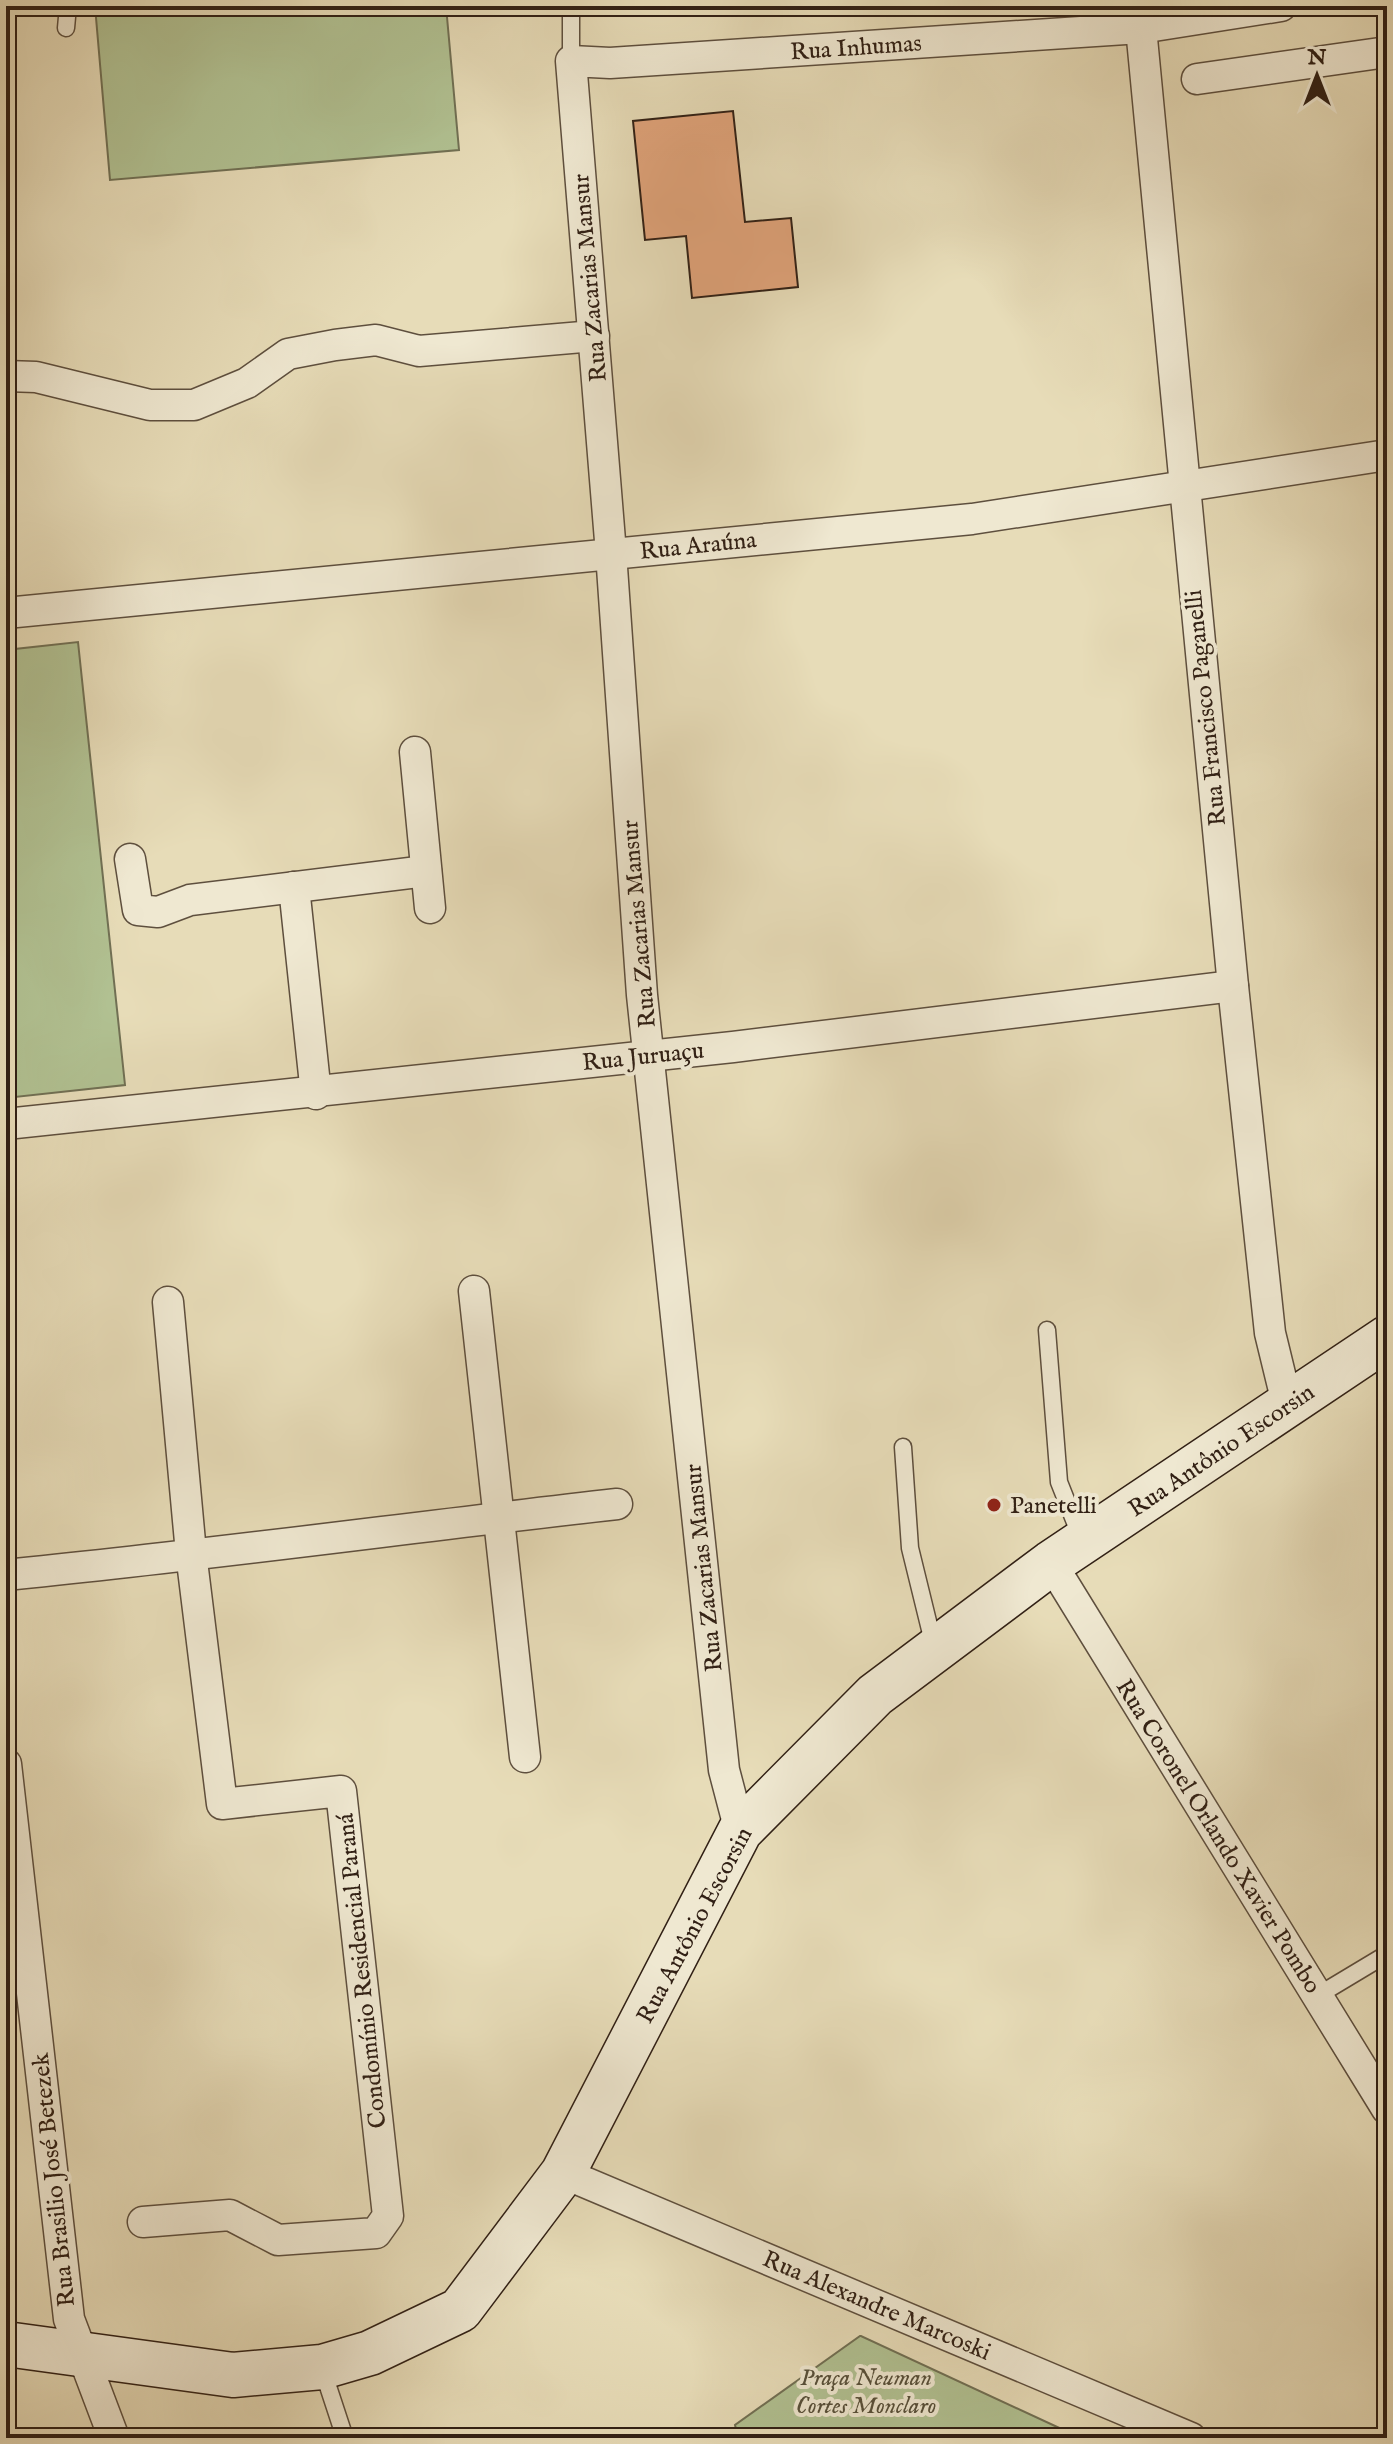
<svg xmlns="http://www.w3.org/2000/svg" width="1393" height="2444" font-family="'IM FELL English',serif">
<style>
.green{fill:#b1c192;stroke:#717054;stroke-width:2}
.building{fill:#e0a37a;stroke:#312015;stroke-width:2}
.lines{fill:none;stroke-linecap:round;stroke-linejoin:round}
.lane-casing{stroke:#5e4f3e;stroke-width:19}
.street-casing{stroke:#5e4f3e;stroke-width:33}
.secondary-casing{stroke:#312015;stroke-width:47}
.lane{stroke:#efe8d1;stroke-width:16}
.street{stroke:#efe8d1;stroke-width:30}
.secondary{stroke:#efe8d1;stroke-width:44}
.poi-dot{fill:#8f2418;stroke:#efe8d1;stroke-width:3}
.labels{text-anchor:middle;stroke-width:8;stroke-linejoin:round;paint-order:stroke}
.street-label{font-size:24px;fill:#312015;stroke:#efe8d1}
.poi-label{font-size:24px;fill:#312015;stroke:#efe8d1;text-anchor:start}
.park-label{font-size:24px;font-style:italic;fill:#57503a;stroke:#efe8d1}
</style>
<rect width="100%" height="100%" fill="#e7dcb8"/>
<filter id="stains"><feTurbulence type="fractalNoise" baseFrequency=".0025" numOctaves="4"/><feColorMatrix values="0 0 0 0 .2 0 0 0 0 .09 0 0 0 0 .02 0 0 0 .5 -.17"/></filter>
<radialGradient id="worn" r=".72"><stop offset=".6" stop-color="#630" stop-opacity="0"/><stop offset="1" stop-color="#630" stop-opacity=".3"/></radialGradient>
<g class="green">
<path d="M 95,6 L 446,6 L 459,150 L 110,180 Z"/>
<path d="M 78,642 L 125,1085 L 6,1098 L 6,650 Z"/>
<path d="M 860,2336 L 861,2336 L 1081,2438 L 738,2438 L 735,2425 Z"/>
</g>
<path class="building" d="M 733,111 L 745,222 L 791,218 L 798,287 L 692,298 L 686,236 L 645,240 L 633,121 Z"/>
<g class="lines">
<g class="lane-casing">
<g id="lane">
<path d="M 571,6 L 571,61"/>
<path d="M 66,28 L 68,6"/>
<path d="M 1047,1330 L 1059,1482 L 1082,1540"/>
<path d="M 903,1447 L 910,1548 L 934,1646"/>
<path d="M 1317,1996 L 1387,1954"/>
<path d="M 322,2368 L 345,2438"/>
</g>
</g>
<g class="street-casing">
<g id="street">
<path d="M 1141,28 L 1233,986 L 1270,1333 L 1288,1407"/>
<path d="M 1197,79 L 1387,52"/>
<path d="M 6,376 L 36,377 L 150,405 L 194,405 L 247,383 L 288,354 L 335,345 L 376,340 L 419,351 L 594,336"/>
<path d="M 6,613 L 972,519 L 1387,455"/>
<path d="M 415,752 L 430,908"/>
<path d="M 130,859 L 138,910 L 158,912 L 190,900 L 426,871"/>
<path d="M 294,887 L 316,1094"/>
<path d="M 6,1124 L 733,1047 L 1233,986"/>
<path d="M 474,1291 L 525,1757"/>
<path d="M 1051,1563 L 1387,2109"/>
<path d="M 6,1575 C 210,1555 413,1527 617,1504"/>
<path d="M 6,1764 L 69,2319 L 114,2438"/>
<path d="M 740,1831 L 724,1770 L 642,995 L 611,553 L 571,61 L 610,63 L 1141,28 L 1281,6"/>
<path d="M 563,2173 L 1191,2438"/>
<path d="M 143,2222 L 230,2215 L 278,2240 L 376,2233 L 388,2216 L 341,1791 L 222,1804 L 191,1553 L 168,1302"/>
</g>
</g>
<g class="secondary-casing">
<path id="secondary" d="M 6,2344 L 233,2375 L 322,2367 L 370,2353 L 460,2310 L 563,2173 L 740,1831 L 875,1695 L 1051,1563 L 1387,1338"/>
</g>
<use href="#lane" class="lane"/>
<use href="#street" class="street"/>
<use href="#secondary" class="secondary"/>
</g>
<circle class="poi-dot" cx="994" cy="1505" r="8"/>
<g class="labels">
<g class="street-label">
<text transform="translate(856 47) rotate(-4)" y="8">Rua Inhumas</text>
<text transform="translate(589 278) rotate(-95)" y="8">Rua Zacarias Mansur</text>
<text transform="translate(698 545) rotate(-6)" y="8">Rua Araúna</text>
<text transform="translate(1205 708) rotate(-96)" y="8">Rua Francisco Paganelli</text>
<text transform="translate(638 924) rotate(-95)" y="8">Rua Zacarias Mansur</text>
<text transform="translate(643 1056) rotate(-6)" y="8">Rua Juruaçu</text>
<text transform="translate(1221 1450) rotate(-34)" y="8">Rua Antônio Escorsin</text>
<text transform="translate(703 1568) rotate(-96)" y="8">Rua Zacarias Mansur</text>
<text transform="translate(1219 1836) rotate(58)" y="8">Rua Coronel Orlando Xavier Pombo</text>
<text transform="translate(694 1925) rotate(-62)" y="8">Rua Antônio Escorsin</text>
<text transform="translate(361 1971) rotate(-96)" y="8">Condomínio Residencial Paraná</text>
<text transform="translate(53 2180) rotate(-96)" y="8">Rua Brasilio José Betezek</text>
<text transform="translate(877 2305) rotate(23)" y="8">Rua Alexandre Marcoski</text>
</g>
<g class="poi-label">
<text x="1010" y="1513">Panetelli</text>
</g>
<g class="park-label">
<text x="866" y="2385">Praça Neuman<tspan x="866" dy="28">Cortes Monclaro</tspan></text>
</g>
</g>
<rect width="1393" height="2444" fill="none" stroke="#e7dcb8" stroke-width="32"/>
<rect x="8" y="8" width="1377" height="2428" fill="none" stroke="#312015" stroke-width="4"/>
<rect x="16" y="16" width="1361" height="2412" fill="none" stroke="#312015" stroke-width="2"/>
<g transform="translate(1317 76)" stroke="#efe8d1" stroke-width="6" paint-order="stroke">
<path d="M0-6L14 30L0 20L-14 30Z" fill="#312015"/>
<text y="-12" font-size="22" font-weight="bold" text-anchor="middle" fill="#312015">N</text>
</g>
<rect width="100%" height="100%" filter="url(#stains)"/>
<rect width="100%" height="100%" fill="url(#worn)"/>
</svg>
